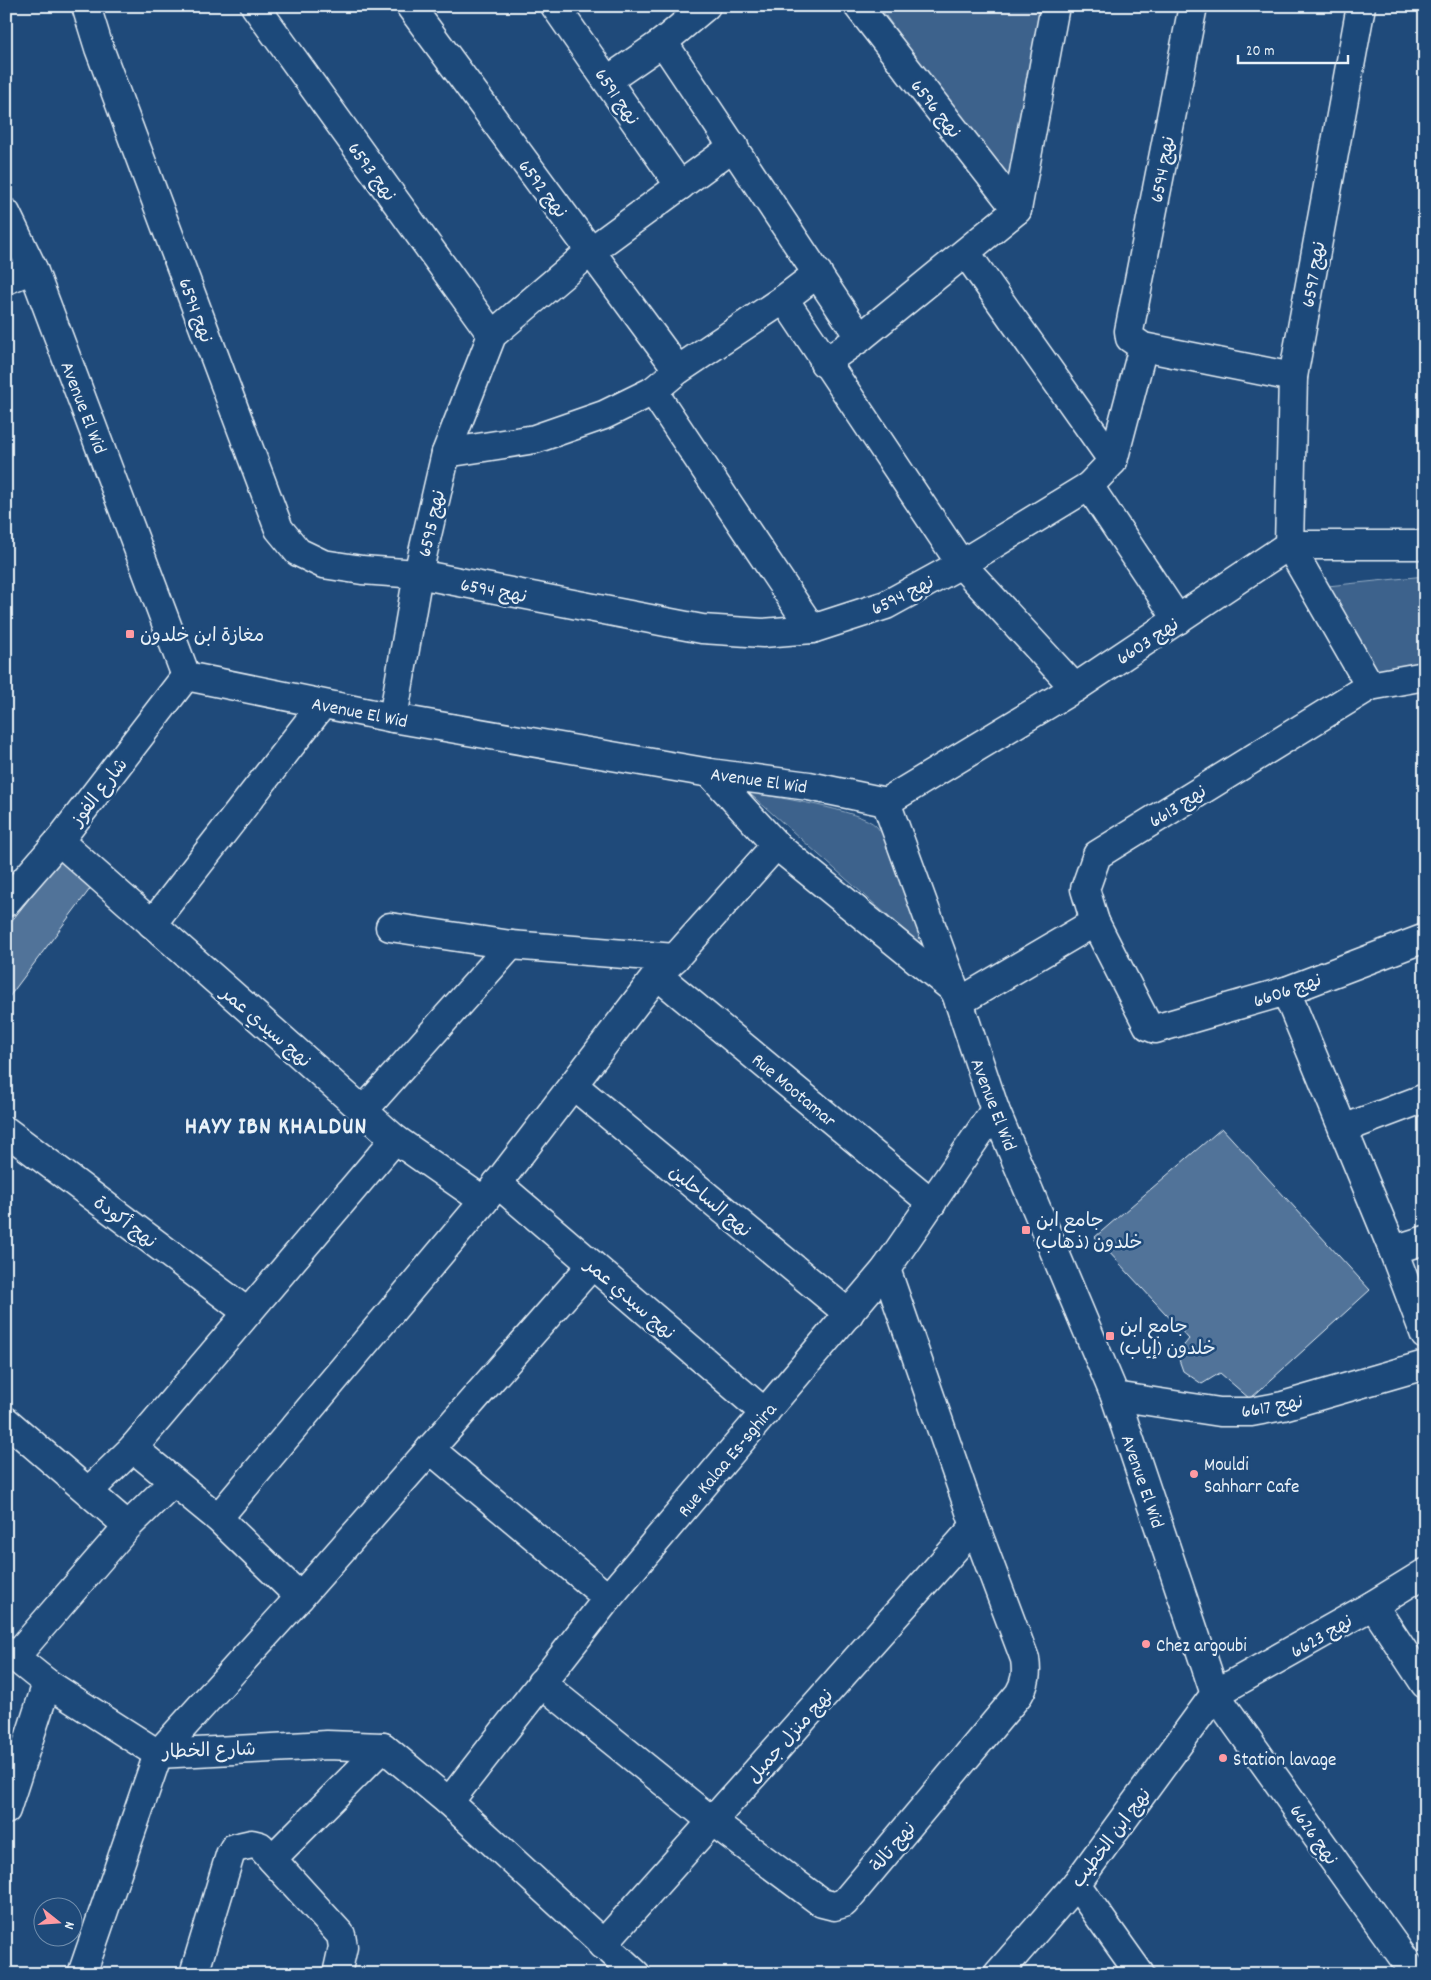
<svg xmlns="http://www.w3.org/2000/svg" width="1431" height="1980" font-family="Dekko,'Playpen Sans Arabic',sans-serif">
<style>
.green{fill:#3c628c;stroke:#92aac2}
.building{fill:#517399;stroke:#e8f1f8}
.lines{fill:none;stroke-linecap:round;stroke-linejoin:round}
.pedestrian-casing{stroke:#e8f1f8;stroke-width:31}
.minor-casing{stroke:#e8f1f8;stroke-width:31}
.tertiary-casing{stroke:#e8f1f8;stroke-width:31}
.pedestrian{stroke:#1f4a7a;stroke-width:28}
.minor{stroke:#1f4a7a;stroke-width:28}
.tertiary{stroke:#1f4a7a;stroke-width:28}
.poi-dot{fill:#ff9aa2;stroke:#1f4a7a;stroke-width:2}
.labels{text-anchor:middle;stroke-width:5;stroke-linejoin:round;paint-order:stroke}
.street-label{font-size:19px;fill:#e8f1f8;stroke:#1f4a7a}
.poi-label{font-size:19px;fill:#e8f1f8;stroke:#1f4a7a;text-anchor:start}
.district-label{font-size:24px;font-weight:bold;letter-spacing:1px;fill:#e8f1f8;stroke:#1f4a7a}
</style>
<rect width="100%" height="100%" fill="#1f4a7a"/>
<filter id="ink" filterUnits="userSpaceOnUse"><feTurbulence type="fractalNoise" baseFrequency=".02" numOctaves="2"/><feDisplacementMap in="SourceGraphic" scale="10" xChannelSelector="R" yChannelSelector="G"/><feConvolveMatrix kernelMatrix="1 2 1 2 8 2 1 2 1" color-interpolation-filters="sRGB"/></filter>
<g filter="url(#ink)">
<g class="green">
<path d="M 879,6 L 1050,6 L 1013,196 Z"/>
<path d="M 1425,576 L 1425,690 L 1367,700 L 1308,588 Z"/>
<path d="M 748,792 C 774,797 861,810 876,826 C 898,849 920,923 932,955 Z"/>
</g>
<g class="building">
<path d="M 62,857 L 93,885 L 6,1001 L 6,928 Z"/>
<path d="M 1222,1128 L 1370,1290 L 1250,1399 L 1220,1373 L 1202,1384 L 1183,1371 L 1177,1354 L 1189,1339 L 1095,1237 Z"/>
</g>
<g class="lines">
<g class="pedestrian-casing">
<g id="pedestrian">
<path d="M 1089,486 L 1178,620"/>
<path d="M 961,564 L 1075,688"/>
<path d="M 959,1002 L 1095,922"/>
</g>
</g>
<g class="minor-casing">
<g id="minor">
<path d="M 86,6 L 99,48 L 279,529 L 298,552 L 323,564 L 362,570 L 418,574 L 702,629 L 763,633 L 812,629 L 886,605 L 961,564 L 1089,486 L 1113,461 L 1143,347"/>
<path d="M 255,6 L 492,335"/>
<path d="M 410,6 L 678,370"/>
<path d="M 555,6 L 680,186"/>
<path d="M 858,6 L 1017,210"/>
<path d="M 1193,6 L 1129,331 L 1130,338 L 1143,347 L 1293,377"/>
<path d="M 663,42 L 860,338"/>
<path d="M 608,80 L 663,42 L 706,6"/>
<path d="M 6,213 L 33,269 L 186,676 L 393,718 L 710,773 L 809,786 L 886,802 L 959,1002 L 995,1110 L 1115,1396 L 1215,1694 L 1373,1605 L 1425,1573"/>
<path d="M 966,253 L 1113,461"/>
<path d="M 6,280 L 33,269"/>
<path d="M 784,299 L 961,564"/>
<path d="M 824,363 L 860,338 L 1017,210 L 1055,6"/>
<path d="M 653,391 L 812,629"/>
<path d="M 446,453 L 535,439 L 604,415 L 653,391 L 678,370 L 784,299 L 818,273"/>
<path d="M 1289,545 L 1293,377 L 1361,6"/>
<path d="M 1289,545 L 1370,686"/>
<path d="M 1425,676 L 1370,686 L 1097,855 L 1085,889 L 1095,922 L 1148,1026 L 1155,1029 L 1286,991 L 1425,938"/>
<path d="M 393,718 L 418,574 L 446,453 L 492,335 L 591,251 L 734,146"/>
<path d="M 710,773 L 776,845 L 953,989"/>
<path d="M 886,802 L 1075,688 L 1289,545 L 1425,545"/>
<path d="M 59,841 L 395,1139 L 484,1201"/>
<path d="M 6,902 L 59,841 L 186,676"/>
<path d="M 152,924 L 322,705"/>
<path d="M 390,927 L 511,945 L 675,958"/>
<path d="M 657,975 L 932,1203"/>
<path d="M 1286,991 L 1393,1250 L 1425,1335"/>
<path d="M 573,1085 L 849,1314"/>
<path d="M 363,1111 L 511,945"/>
<path d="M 1343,1129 L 1425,1098"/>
<path d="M 6,1131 L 247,1312"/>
<path d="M 497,1183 L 765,1413"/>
<path d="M 1393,1250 L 1425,1240"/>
<path d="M 1115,1396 L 1220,1412 L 1251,1412 L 1283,1406 L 1425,1365"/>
<path d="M 6,1421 L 128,1526"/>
<path d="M 133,1448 L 218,1518 L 300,1597"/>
<path d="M 430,1449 L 608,1598"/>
<path d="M 89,1491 L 133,1448 L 395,1139"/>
<path d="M 218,1518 L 484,1201 L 657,975 L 675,958 L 776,845"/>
<path d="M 1373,1605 L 1425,1684"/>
<path d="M 6,1650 L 47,1683 L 158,1754 L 327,1745 L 383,1747 L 449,1802 L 636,1974"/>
<path d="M 15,1657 L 128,1526 L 173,1482"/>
<path d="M 541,1683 L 712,1821 L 822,1903 L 834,1906 L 844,1903 L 1019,1694 C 1026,1682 1027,1673 1025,1659 L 975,1526 L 886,1269"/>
<path d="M 449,1802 L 608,1598 L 886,1269 L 995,1110"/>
<path d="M 6,1810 L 47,1683"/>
<path d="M 272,1859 L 383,1747"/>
<path d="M 1076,1884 L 1140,1974"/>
<path d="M 602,1945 L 975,1526"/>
<path d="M 82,1974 L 158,1754 L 300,1597 L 592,1265"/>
<path d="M 194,1974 L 230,1855 L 234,1848 L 252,1844 L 260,1846 L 341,1935 L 343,1947 L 337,1974"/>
</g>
</g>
<g class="tertiary-casing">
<path id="tertiary" d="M 998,1974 L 1076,1884 L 1215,1694 L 1415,1974"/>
</g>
<use href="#pedestrian" class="pedestrian"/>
<use href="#minor" class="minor"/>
<use href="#tertiary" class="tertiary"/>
</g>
</g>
<g class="poi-dot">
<rect x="125" y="629" width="10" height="10" rx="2.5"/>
<rect x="1021" y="1225" width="10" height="10" rx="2.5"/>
<rect x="1105" y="1331" width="10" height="10" rx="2.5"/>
<circle cx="1194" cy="1474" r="5"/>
<circle cx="1146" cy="1644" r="5"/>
<circle cx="1223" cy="1758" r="5"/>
</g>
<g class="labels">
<g class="street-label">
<text transform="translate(618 96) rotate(56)" y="7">نهج 6591</text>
<text transform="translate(937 108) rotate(52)" y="7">نهج 6596</text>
<text transform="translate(1161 169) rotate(-79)" y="7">نهج 6594</text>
<text transform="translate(373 171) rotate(54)" y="7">نهج 6593</text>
<text transform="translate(544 188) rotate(53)" y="7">نهج 6592</text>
<text transform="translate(1312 274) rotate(-80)" y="7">نهج 6597</text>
<text transform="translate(197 310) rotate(70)" y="7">نهج 6594</text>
<text transform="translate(85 407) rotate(69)" y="7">Avenue El Wid</text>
<text transform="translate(430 523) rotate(-77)" y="7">نهج 6595</text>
<text transform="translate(494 589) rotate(11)" y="7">نهج 6594</text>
<text transform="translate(902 594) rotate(-26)" y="7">نهج 6594</text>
<text transform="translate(1147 640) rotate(-33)" y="7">نهج 6603</text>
<text transform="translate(360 711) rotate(11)" y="7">Avenue El Wid</text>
<text transform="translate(759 779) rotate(8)" y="7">Avenue El Wid</text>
<text transform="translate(98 791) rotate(-52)" y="7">شارع الفوز</text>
<text transform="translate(1177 805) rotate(-32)" y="7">نهج 6613</text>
<text transform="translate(1287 989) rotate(-19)" y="7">نهج 6606</text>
<text transform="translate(267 1026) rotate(41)" y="7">نهج سيدي عمر</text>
<text transform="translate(795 1089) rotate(40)" y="7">Rue Mootamar</text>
<text transform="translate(995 1104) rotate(69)" y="7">Avenue El Wid</text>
<text transform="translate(711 1200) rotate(40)" y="7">نهج الساحلين</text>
<text transform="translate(126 1221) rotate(37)" y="7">نهج أكودة</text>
<text transform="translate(631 1298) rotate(41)" y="7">نهج سيدي عمر</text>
<text transform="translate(1272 1405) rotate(-10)" y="7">نهج 6617</text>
<text transform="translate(726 1459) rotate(-50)" y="7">Rue Kalaa Es-sghira</text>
<text transform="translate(1144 1481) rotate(71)" y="7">Avenue El Wid</text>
<text transform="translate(1321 1635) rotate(-30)" y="7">نهج 6623</text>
<text transform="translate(789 1735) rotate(-48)" y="7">نهج منزل جميل</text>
<text transform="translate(209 1749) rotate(-2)" y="7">شارع الخطار</text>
<text transform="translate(1315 1834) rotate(55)" y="7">نهج 6626</text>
<text transform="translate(1110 1837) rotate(-53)" y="7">نهج ابن الخطيب</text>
<text transform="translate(892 1846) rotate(-50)" y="7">نهج تالة</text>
</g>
<g class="poi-label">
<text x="140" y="641">مغازة ابن خلدون</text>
<text x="1036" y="1226">جامع ابن<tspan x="1036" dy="22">خلدون (ذهاب)</tspan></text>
<text x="1120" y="1332">جامع ابن<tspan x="1120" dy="22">خلدون (إياب)</tspan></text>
<text x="1204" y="1470">Mouldi<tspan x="1204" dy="22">Sahharr Cafe</tspan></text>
<text x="1156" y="1651">Chez argoubi</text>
<text x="1233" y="1765">Station lavage</text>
</g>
<g class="district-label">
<text x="276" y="1133">HAYY IBN KHALDUN</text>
</g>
</g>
<rect width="1431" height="1980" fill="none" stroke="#1f4a7a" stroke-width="25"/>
<rect x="12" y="12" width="1406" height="1955" fill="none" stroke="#e8f1f8" stroke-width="2" filter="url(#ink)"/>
<g transform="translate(58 1922) rotate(107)"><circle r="24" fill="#1f4a7a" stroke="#6f8dac"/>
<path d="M0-4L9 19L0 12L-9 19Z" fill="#ff9aa2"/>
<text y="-8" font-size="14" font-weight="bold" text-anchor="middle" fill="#e8f1f8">N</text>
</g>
<path d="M1238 55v8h110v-8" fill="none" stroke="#e8f1f8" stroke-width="2.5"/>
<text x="1246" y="55" font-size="15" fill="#e8f1f8" stroke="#1f4a7a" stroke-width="4" paint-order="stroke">20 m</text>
</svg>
